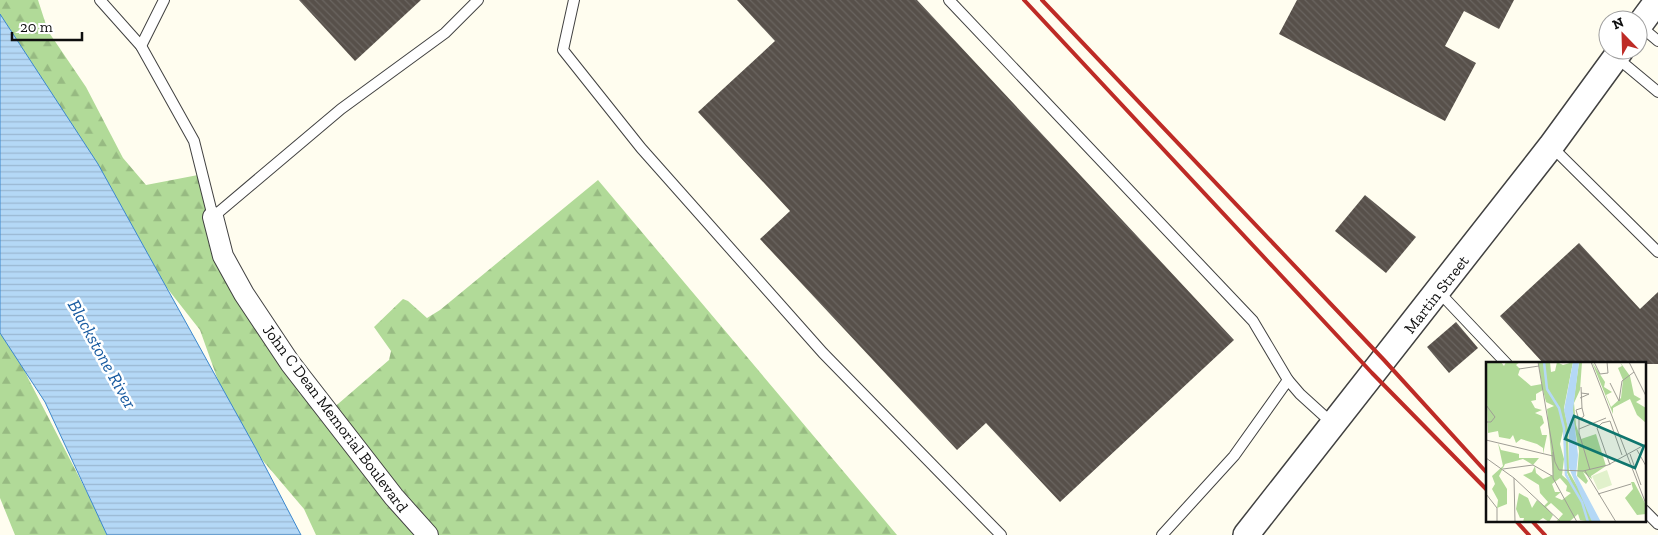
<svg xmlns="http://www.w3.org/2000/svg" width="1658" height="535" font-family="'Zilla Slab',serif">
<style>
.forest{fill:url(#forest-firs)}
.water{fill:url(#water-rules);stroke:#3b87cd}
.building{fill:url(#building-back-hatch)}
.lines{fill:none;stroke-linecap:round;stroke-linejoin:round}
.service-casing{stroke:#414141;stroke-width:12}
.minor-casing{stroke:#414141;stroke-width:22}
.tertiary-casing{stroke:#414141;stroke-width:28}
.service{stroke:#fff;stroke-width:10}
.minor{stroke:#fff;stroke-width:20}
.tertiary{stroke:#fff;stroke-width:25}
.rail{stroke:#be2b26;stroke-width:4}
.labels{text-anchor:middle;stroke-width:5;stroke-linejoin:round;paint-order:stroke}
.street-label{font-size:16px;fill:#0e0e0e;stroke:#fff}
.water-label{font-size:18px;font-style:italic;fill:#175aa0;stroke:#fff}
.inset-river{fill:none;stroke:#b4d8f6;stroke-width:2.5}
.inset-road{fill:none;stroke:#9f9d95;stroke-width:1}
.view{fill:#0f766e;fill-opacity:0.15;stroke:#0f766e;stroke-width:2.5}
.inset-edge{fill:none;stroke:#0e0e0e;stroke-width:2.5}
</style>
<defs>
<pattern id="forest-firs" width="22" height="20" patternUnits="userSpaceOnUse" patternTransform="scale(1.25)"><rect width="22" height="20" fill="#b1da98"/><path d="M5 1l3.5 6h-7zM16 11l3.5 6h-7z" fill="#97ba82"/></pattern>
<pattern id="water-rules" width="6" height="5" patternUnits="userSpaceOnUse" patternTransform="scale(1.25)"><rect width="6" height="5" fill="#b4d8f6"/><path d="M0 2.5h6" fill="none" stroke="#9ab8d2"/></pattern>
<pattern id="building-back-hatch" width="6" height="6" patternUnits="userSpaceOnUse" patternTransform="scale(1.25)"><rect width="6" height="6" fill="#57504a"/><path d="M-1 5l2 2M0 0l6 6M5-1l2 2" fill="none" stroke="#6a6560"/></pattern>
</defs>
<rect width="100%" height="100%" fill="#fffdef"/>
<g class="forest">
<path d="M 0,0 L 38,0 L 48,31 L 86,87 L 123,158 L 146,185 L 198,175 L 201,181 L 206,214 L 243,292 L 331,410 L 389,360 L 391,351 L 374,327 L 403,299 L 408,301 L 427,318 L 440,310 L 598,180 L 897,535 L 316,535 L 304,509 L 235,428 L 200,330 L 131,242 L 0,50 Z"/>
<path d="M 0,319 L 29,380 L 109,535 L 15,535 L 0,498 Z"/>
</g>
<path class="water" d="M 0,14 L 98,164 L 255,447 L 301,535 L 107,535 L 45,402 L 0,333 Z"/>
<g class="building">
<path d="M 299,0 L 421,0 L 355,61 Z"/>
<path d="M 737,0 L 917,0 L 1234,340 L 1060,502 L 986,423 L 957,450 L 760,239 L 790,211 L 698,112 L 775,41 Z"/>
<path d="M 1297,0 L 1514,0 L 1499,29 L 1464,11 L 1445,46 L 1476,63 L 1445,121 L 1279,34 Z"/>
<path d="M 1365,195 L 1416,237 L 1386,273 L 1335,231 Z"/>
<path d="M 1579,243 L 1640,309 L 1658,292 L 1658,364 L 1544,364 L 1500,316 Z"/>
<path d="M 1456,322 L 1478,348 L 1449,373 L 1427,347 Z"/>
</g>
<g class="lines">
<g class="service-casing">
<g id="service">
<path d="M 100,0 L 141,46 L 194,141 L 213,217 L 341,109 L 445,33 L 478,0"/>
<path d="M 574,0 L 563,50 L 641,148 L 823,353 L 1001,535"/>
<path d="M 949,0 L 1253,321 L 1288,380"/>
<path d="M 1639,25 L 1658,41"/>
<path d="M 141,46 L 164,0"/>
<path d="M 1616,57 L 1658,92"/>
<path d="M 1551,146 L 1658,252"/>
<path d="M 1438,291 L 1507,364"/>
<path d="M 1644,510 L 1658,524"/>
<path d="M 1162,535 L 1234,456 L 1288,380 L 1300,394 L 1333,424"/>
</g>
</g>
<g class="minor-casing">
<path id="minor" d="M 213,217 L 223,256 L 244,294 L 290,363 L 394,497 L 428,535"/>
</g>
<g class="tertiary-casing">
<g id="tertiary">
<path d="M 1638,27 L 1658,0"/>
<path d="M 1246,535 L 1551,146 L 1621,50"/>
</g>
</g>
<use href="#service" class="service"/>
<use href="#minor" class="minor"/>
<use href="#tertiary" class="tertiary"/>
<g class="rail">
<path d="M 1024,0 L 1372,373 L 1487,490"/>
<path d="M 1042,0 L 1384,360 L 1487,473"/>
<path d="M 1516,521 L 1529,535"/>
<path d="M 1532,521 L 1545,535"/>
</g>
</g>
<g class="labels">
<g class="street-label">
<text transform="translate(1436 294) rotate(-52)" y="6">Martin Street</text>
<text transform="translate(336 418) rotate(53)" y="6">John C Dean Memorial Boulevard</text>
</g>
<g class="water-label">
<text transform="translate(102 354) rotate(61)" y="6">Blackstone River</text>
</g>
</g>
<g transform="translate(1486 362)">
<rect width="160" height="160" fill="#fffdef"/>
<path d="M 0,0 L 15,0 L 18,4 L 20,0 L 34,0 L 30,3 L 34,7 L 32,13 L 45,24 L 56,22 L 52,0 L 64,0 L 65,10 L 69,9 L 71,0 L 77,3 L 87,0 L 78,46 L 82,66 L 83,110 L 98,136 L 107,160 L 94,158 L 92,152 L 83,160 L 70,160 L 77,152 L 65,141 L 60,145 L 67,153 L 63,160 L 57,156 L 51,160 L 37,160 L 38,156 L 34,156 L 30,147 L 33,131 L 42,136 L 46,146 L 51,138 L 58,144 L 62,140 L 54,131 L 53,123 L 37,113 L 46,110 L 49,104 L 50,111 L 57,117 L 67,113 L 61,47 L 68,44 L 60,40 L 57,28 L 50,32 L 50,38 L 45,39 L 49,46 L 56,48 L 49,51 L 56,54 L 58,61 L 54,65 L 56,73 L 61,73 L 57,92 L 57,86 L 51,82 L 35,77 L 30,81 L 27,73 L 24,77 L 13,75 L 12,69 L 2,71 ZM 78,65 L 79,106 L 86,122 L 76,113 L 78,97 L 74,82 ZM 74,116 L 81,124 L 80,129 L 85,131 L 76,138 L 69,135 L 75,130 L 69,130 L 66,122 ZM 93,0 L 96,0 L 94,28 L 88,41 L 90,63 L 95,77 L 110,72 L 120,104 L 105,114 L 106,117 L 97,110 L 102,119 L 100,122 L 91,114 L 93,89 L 86,51 ZM 106,0 L 119,20 L 118,25 L 126,30 L 120,33 L 125,45 L 135,36 L 137,18 L 132,6 L 136,4 L 134,0 L 144,14 L 148,33 L 155,37 L 150,40 L 160,46 L 160,61 L 151,53 L 144,37 L 127,46 L 127,52 ZM 12,81 L 15,88 L 33,92 L 33,96 L 53,96 L 47,103 L 37,97 L 19,102 L 13,114 L 21,127 L 21,142 L 11,146 L 12,138 L 6,127 L 9,122 L 6,114 L 17,104 ZM 145,120 L 148,120 L 160,143 L 160,152 L 151,153 L 139,136 L 147,127 Z" fill="#b1da98" fill-rule="evenodd"/>
<path d="M 121,108 L 126,123 L 112,128 L 106,114 Z" fill="#e1f1cb"/>
<path d="M 87,0 L 93,0 L 87,48 L 92,93 L 90,113 L 115,160 L 106,160 L 83,106 L 83,72 L 78,48 Z" fill="#b4d8f6"/>
<path class="inset-river" d="M 58,0 L 61,27 L 73,46 L 78,66 L 80,113 L 96,140 L 102,160"/>
<path class="inset-road" d="M 52,0 L 69,100 L 73,108 L 97,109 L 122,103 L 160,82M 105,0 L 160,142M 108,0 L 114,12 L 122,11 L 121,0M 143,0 L 160,34M 33,7 L 53,4M 124,21 L 133,39M 95,25 L 96,46M 94,36 L 103,32 L 95,31M 133,39 L 136,19 L 148,10M 0,43 L 9,55 L 5,60 L 0,60M 93,58 L 90,48 L 96,46 L 98,54 L 93,58 L 93,71 L 104,108M 93,67 L 120,56M 0,78 L 67,94M 151,88 L 160,104M 67,90 L 67,116 L 91,160M 144,92 L 155,123M 0,96 L 28,116 L 75,160M 124,103 L 111,66 L 116,61 L 124,59 L 136,93M 17,107 L 47,103 L 66,114M 99,109 L 130,160M 28,116 L 29,160M 0,132 L 11,146 L 11,160M 112,132 L 145,122"/>
<path class="view" d="M 88,54 L 158,84 L 149,106 L 79,77 Z"/>
<rect width="160" height="160" class="inset-edge"/>
</g>
<g transform="translate(1623 35) rotate(337)"><circle r="24" fill="#ffffff" stroke="#9f9f9f"/>
<path d="M0-4L9 19L0 12L-9 19Z" fill="#be2b26"/>
<text y="-8" font-size="14" font-weight="bold" text-anchor="middle" fill="#0e0e0e">N</text>
</g>
<path d="M12 32v8h70v-8" fill="none" stroke="#0e0e0e" stroke-width="2.5"/>
<text x="20" y="32" font-size="15" fill="#0e0e0e" stroke="#ffffff" stroke-width="4" paint-order="stroke">20 m</text>
</svg>
